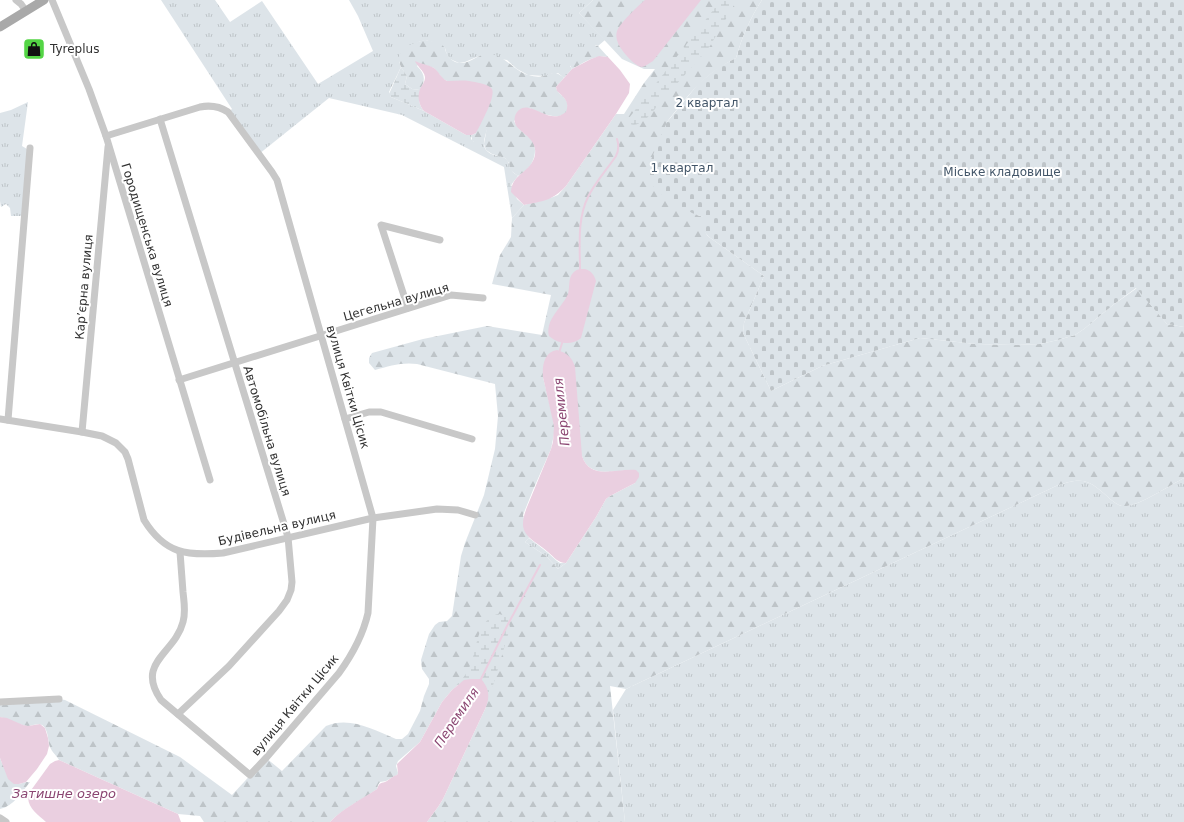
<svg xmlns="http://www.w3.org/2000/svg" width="1184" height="822" font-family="'DejaVu Sans',sans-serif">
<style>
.grass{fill:url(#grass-tufts)}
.forest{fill:url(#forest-firs);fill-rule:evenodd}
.wetland{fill:url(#wetland-marsh)}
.cemetery{fill:url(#cemetery-stones)}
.water{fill:#eacfe0}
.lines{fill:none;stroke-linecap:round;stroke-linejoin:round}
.stream{stroke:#eacfe0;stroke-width:2}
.minor{stroke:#c8c8c8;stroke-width:7}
.major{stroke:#a9a9a9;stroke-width:9}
.labels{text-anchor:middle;stroke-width:4;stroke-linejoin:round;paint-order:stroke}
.poi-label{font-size:12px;fill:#313131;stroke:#fff;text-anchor:start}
.park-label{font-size:12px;fill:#425568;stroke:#fff}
.street-label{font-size:12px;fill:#313131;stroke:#fff}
.water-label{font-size:13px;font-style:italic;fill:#8b4672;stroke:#fff}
</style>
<defs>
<pattern id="grass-tufts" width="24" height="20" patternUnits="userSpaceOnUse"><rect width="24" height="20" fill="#dde4e9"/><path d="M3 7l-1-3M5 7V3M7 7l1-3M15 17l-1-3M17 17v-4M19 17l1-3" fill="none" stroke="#bec4c8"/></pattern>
<pattern id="forest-firs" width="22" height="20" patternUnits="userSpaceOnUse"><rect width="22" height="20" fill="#dde4e9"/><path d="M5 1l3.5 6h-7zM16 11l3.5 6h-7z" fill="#bec4c8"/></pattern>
<pattern id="wetland-marsh" width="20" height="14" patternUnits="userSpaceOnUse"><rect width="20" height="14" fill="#dde4e9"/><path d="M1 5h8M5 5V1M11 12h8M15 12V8" fill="none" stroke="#bec4c8"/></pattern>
<pattern id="cemetery-stones" width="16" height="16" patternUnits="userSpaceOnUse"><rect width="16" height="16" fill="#dde4e9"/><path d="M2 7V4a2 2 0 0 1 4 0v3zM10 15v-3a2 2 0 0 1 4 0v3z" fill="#bec4c8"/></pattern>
</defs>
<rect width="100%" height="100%" fill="#fff"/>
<g class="grass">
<path d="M 161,0 L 215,0 L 230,22 L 262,1 L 318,84 L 373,51 L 358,16 L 349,0 L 593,0 L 579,13 L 605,40 L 598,46 L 596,45 L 570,66 L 572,69 L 564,78 L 558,73 L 554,73 L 544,76 L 528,75 L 517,69 L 507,60 L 479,56 L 465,62 L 459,63 L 450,59 L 447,55 L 445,48 C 419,33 416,42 399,62 L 401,67 L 389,92 L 391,97 L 424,111 L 466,135 L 472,135 L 471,139 L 474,142 L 488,126 C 485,138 478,149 494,155 C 497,156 503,156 506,159 C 509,161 509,167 511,170 C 513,173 516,174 518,176 L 511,185 L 517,199 L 524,205 L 512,218 L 504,167 L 402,115 L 329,98 L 259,154 L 228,112 L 232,109 Z"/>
<path d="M 28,102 L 22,146 L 27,149 L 22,216 L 11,216 L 10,208 L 6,204 L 1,207 L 0,201 L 0,113 L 11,110 Z"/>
<path d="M 1184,478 L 1184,822 L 625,822 L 613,710 L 626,689 L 1056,486 C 1083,477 1088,479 1109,498 C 1113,501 1117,505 1122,506 C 1137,508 1170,485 1184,478 Z"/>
<path d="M 529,538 L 547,552 L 557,561 L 560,563 L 566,563 L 558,569 L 546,556 L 525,542 Z"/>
</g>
<g class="forest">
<path d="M 593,0 L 762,0 C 750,18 742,37 736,58 C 703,75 689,94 667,122 L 697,215 L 704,217 C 703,225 703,231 709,237 L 764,276 L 744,323 L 743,333 L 771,391 L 822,366 L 920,338 L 976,344 L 1013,345 L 1040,344 L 1058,340 L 1075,335 L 1084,329 L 1113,305 L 1137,288 L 1167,324 L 1184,327 L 1184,478 C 1170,485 1137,508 1122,506 C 1117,505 1113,501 1109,498 C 1088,479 1083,477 1056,486 L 626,689 L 610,686 L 625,822 L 427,822 L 438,807 L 443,799 L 486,707 L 464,680 L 452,690 L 442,702 L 420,742 L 398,761 L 396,766 L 398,773 L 397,775 L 386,781 L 380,782 L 378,785 L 377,789 C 361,801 343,808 330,822 L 204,822 L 200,816 L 178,814 L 59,760 C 56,755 50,750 49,744 C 48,739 48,733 45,728 C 41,721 33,726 28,726 C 18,725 9,719 0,717 L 0,702 L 59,699 L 65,700 L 180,757 L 232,795 L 266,758 L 282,771 L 326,726 C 350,716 374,730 396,739 L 402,739 L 408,734 L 420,711 L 424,696 L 429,684 L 429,679 L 422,669 L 421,660 L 429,634 L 435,625 L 439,622 L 447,621 L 452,616 L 461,556 L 465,543 L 484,495 L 495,449 L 498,416 L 495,384 L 417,364 C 402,362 389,366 375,370 L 369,363 L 369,358 L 372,353 L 423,339 L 487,326 L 542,335 L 551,295 L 492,284 L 500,255 L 511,237 L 512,218 L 524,205 L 553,197 L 558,195 L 566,186 L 616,114 L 624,114 L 644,83 L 655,69 L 644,69 L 622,59 L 579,13 ZM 543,377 L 582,456 C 589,478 613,471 631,470 L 635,483 L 610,496 L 606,499 L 596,517 L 566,563 L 558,569 L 546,556 L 525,542 L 529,538 L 523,515 L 533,490 L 551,449 L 554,434 L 554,426 L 553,418 Z"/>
<path d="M 425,40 C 431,41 441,42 445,48 C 445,49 446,53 447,54 C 449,59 454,62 459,63 C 470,64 478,54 488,54 C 506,55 513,71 529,75 C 534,77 540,77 544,76 C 548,75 552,72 556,73 C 559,74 562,76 564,78 L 556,87 C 557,94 564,95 567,102 C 568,105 568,108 567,111 C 560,123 537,111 529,108 L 514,121 C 517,129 525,133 531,139 C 538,146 535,161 528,168 C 526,171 521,174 518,176 L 510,170 L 509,163 L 505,158 L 492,154 L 486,150 L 484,144 L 487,127 L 480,141 L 476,143 L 472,141 L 472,135 L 476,133 L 468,81 L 447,81 L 443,79 L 434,68 L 419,63 L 417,66 C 425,74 426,80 420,90 L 412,89 L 405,84 L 407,76 C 404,72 400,66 399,61 C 397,48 415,42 425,40 Z"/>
<path d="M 593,45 L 598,46 L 608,57 C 596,54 583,63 572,69 L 569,63 L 571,61 Z"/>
<path d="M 0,758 L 2,763 L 19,784 L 26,782 L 30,782 C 21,793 14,806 0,809 Z"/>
</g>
<g class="wetland">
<path d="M 721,0 L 737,0 L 710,46 L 647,118 C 641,122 634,129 628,122 L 629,118 Z"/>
<path d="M 401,67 L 407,76 L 405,84 L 412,89 L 420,90 C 419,98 418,104 424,111 L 391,97 L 389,94 Z"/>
<path d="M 497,614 C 506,614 509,619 510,628 L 489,699 L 488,698 L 457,685 L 452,690 C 458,683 466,676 469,668 C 478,650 475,622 497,614 Z"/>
</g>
<path class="cemetery" d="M 762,0 L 1184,0 L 1184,327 L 1167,324 L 1136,288 L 1113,305 L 1084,329 L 1075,335 L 1058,340 L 1040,344 L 1013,345 L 976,344 L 920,338 L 822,366 L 771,391 L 743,333 L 744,323 L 764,276 L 709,237 L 703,230 L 703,217 L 692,213 L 658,192 L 650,182 L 647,169 L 667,122 L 699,83 L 719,67 L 736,58 C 742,37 750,18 762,0 Z"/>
<g class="water">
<path d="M 645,0 L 701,0 L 653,61 C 649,63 646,66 642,67 C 635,67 620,49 618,43 C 616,39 616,34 617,31 C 621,22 638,6 645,0 Z"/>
<path d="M 599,56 L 608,57 L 620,70 L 630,84 L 629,93 L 616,114 L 566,186 C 552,201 543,201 524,205 L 511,192 C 512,173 531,173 535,155 C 537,141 526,136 518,128 C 510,120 517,105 529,108 C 541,110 552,123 566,112 C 570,102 564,97 557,91 L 556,87 L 572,69 L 591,59 Z"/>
<path d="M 415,61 C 421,64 429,65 434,68 C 439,72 441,78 447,81 C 454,81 462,80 469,81 C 475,82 489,84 492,89 C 496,97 480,125 476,133 L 472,135 L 466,135 L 424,111 C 419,105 417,97 420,89 C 422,85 425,82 425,77 C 424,70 417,67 415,61 Z"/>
<path d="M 585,269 C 591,271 594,274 596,281 L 581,338 C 572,346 558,344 549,336 C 545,319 562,308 568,294 C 570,287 568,278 573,273 C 576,269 580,269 585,269 Z"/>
<path d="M 557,350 C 567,353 572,357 575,367 L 582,456 C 590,481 616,468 636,470 L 639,473 L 639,477 L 635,483 L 610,496 L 606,499 L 596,517 L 566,563 C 558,563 554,557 548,552 C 529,536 516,535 527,507 L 551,449 L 553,442 L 554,426 L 543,377 C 542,366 544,352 557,350 Z"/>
<path d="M 471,679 L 481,679 C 489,688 490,696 486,707 L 443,799 L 438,807 L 427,822 L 330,822 C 343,808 361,800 377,789 C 380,781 381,784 387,781 C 390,779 393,776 397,775 L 398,773 L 397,764 L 420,742 L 442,702 L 452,690 L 464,680 Z"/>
<path d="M 0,717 L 7,718 L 23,725 L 28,726 L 40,724 L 45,728 L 48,738 L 49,746 L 47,754 L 37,769 L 26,782 L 19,784 L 14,784 L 8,779 L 0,758 Z"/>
<path d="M 59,760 L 178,814 L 181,822 L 46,822 C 37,814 25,806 29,793 L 50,764 L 55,761 Z"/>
</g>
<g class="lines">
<g class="stream">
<path d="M 580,271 C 580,247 577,219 588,197 C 594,184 608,168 616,156 C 619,150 619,145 617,139"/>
<path d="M 559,353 L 563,340"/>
<path d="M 480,681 L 507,626 L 540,565"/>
</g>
<g class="minor">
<path d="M 16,0 L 21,4 L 26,11"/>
<path d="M 52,0 L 89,89 L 106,136 L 210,480"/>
<path d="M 160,119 L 288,537 L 292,582 L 291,590 L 287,600 L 279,611 L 229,666 L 178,714"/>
<path d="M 106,136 L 200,107 C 210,105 219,106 228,112 L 272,172 L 277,180 L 373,518 L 368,613 C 363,635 352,655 339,673 L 266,758 L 250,775 L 161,700 C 135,662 175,654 183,622 C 186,612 184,602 183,592 C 182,579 181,565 180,552"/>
<path d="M 408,308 L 381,225 L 440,240"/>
<path d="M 179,380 L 451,295 L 483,298"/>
<path d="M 0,419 L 82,432 L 102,436 L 116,443 L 125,452 L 128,459 L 144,520 C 165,554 187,556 223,553 L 373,518 L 437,509 L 458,510 L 475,515"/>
<path d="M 345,419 L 369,412 L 381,412 L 472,439"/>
<path d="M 8,420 L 30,148"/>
<path d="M 82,432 L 108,147"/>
<path d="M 0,702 L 59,699"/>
<path d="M 0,818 L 6,822"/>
</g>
<path class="major" d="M 0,27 L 44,0"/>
</g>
<defs>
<g id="shop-square" transform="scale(1.15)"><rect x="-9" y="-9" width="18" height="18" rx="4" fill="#54d545" stroke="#fff"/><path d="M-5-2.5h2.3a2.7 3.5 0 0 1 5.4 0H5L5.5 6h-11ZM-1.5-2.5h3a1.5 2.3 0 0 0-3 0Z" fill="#111"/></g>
</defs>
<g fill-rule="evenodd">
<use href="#shop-square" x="34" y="49"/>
</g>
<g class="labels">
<g class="poi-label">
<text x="50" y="53">Tyreplus</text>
</g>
<g class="park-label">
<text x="707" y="107">2 квартал</text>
<text x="682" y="172">1 квартал</text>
<text x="1002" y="176">Міське кладовище</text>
</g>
<g class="street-label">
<text transform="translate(147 235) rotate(73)" y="4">Городищенська вулиця</text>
<text transform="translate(84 287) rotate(-85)" y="4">Карʼєрна вулиця</text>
<text transform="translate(396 302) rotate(-16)" y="4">Цегельна вулиця</text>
<text transform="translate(348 387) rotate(74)" y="4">вулиця Квітки Цісик</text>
<text transform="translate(267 431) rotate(73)" y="4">Автомобільна вулиця</text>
<text transform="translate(277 528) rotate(-13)" y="4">Будівельна вулиця</text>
<text transform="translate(295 705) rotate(-50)" y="4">вулиця Квітки Цісик</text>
</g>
<g class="water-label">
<text transform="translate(561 412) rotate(-96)" y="5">Перемиля</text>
<text transform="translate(456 717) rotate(-56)" y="5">Перемиля</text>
<text x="64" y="798">Затишне озеро</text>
</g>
</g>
</svg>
